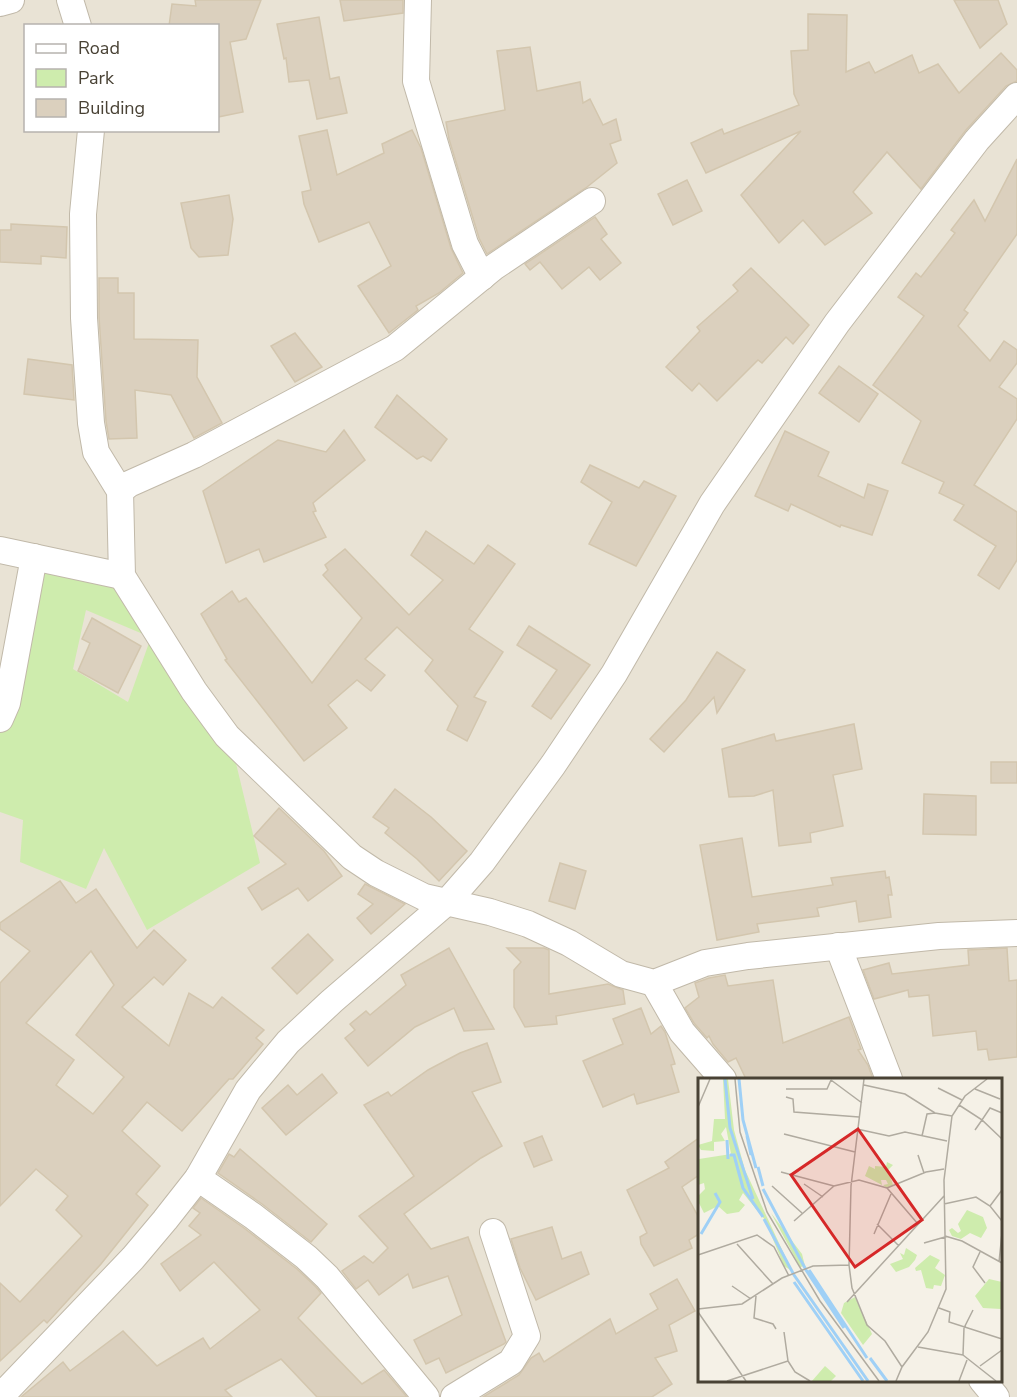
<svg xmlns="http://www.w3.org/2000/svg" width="1017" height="1397" font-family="'Nunito Sans',sans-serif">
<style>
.residential{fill:#e9e3d5;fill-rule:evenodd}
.green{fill:#ceecad}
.building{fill:#dbd0be;stroke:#d3c6ae;stroke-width:1.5;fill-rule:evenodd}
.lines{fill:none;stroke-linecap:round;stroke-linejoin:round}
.minor-casing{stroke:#c1b9a9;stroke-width:28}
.minor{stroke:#fff;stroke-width:26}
.inset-river{fill:none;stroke:#9fd0f6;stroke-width:3}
.inset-road{fill:none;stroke:#b0aba0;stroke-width:1.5}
.view{fill:#d62828;fill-opacity:0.15;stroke:#d62828;stroke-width:3}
.inset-edge{fill:none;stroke:#494235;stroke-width:3}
</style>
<rect width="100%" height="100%" fill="#f5f1e7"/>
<path class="residential" d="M 0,0 L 1017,0 L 1017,1397 L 0,1397 ZM 26,26 L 218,26 L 218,130 L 26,130 ZM 699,1079 L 1000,1079 L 1000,1380 L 699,1380 Z"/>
<path class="green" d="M 42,565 L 121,584 L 143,634 L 86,610 L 73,669 L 128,702 L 150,640 L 234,755 L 260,863 L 147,930 L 104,848 L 86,889 L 20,862 L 23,820 L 0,812 L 0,723 Z"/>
<g class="building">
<path d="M 195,0 L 261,0 L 246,39 L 230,42 L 243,112 L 218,117 L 218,26 L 169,26 L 172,4 L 196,6 Z"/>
<path d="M 340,0 L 403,0 L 403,13 L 344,21 Z"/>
<path d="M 954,0 L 998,0 L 1007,24 L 980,48 Z"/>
<path d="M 808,14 L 847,15 L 846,72 L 869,62 L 875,73 L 912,55 L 919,73 L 938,64 L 959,93 L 1001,53 L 1017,70 L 1017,81 L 1006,86 L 966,130 L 921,189 L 887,152 L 853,192 L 872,213 L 825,245 L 803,220 L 779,243 L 741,195 L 801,131 L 706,173 L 691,143 L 722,129 L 724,134 L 799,105 L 794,94 L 791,51 L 808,50 Z"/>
<path d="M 319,17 L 330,79 L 339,77 L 347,113 L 317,119 L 309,80 L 289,82 L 286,58 L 284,59 L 277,24 Z"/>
<path d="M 530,47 L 537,91 L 580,82 L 583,103 L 590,99 L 603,125 L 616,119 L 621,140 L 610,144 L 617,163 L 587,187 L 487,254 L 479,238 L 449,139 L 446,122 L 505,110 L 497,51 Z"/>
<path d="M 327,130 L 337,175 L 384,153 L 382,144 L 412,130 L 421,148 L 451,248 L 463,273 L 439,293 L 416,306 L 418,310 L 389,333 L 358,286 L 391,266 L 369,222 L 319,242 L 304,204 L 302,192 L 311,190 L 299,136 Z"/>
<path d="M 1017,159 L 1017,234 L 964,310 L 968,313 L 958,326 L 990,361 L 1004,341 L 1017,350 L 1017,363 L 999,387 L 1017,399 L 1017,419 L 974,485 L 1017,512 L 1017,560 L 999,589 L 978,575 L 996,546 L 954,520 L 964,505 L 939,493 L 944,482 L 902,463 L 921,421 L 873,385 L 924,316 L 898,297 L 916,273 L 921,277 L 955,233 L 951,230 L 974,200 L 985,221 Z"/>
<path d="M 687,180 L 702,211 L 673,225 L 658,194 Z"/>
<path d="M 229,195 L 233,219 L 228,255 L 199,257 L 191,248 L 181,203 Z"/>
<path d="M 595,217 L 607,234 L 601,239 L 621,263 L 600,280 L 589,267 L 562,289 L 540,262 L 530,270 L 525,264 Z"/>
<path d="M 11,224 L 67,227 L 66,258 L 41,256 L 41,264 L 0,262 L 0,230 L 11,230 Z"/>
<path d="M 751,268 L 809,325 L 793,344 L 786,337 L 762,363 L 758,360 L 717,401 L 699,383 L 692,391 L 666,367 L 700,331 L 697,327 L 738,291 L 733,285 Z"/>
<path d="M 99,278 L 118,278 L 118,293 L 134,293 L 134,339 L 198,340 L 197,377 L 222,423 L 194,438 L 171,395 L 135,390 L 137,438 L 109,439 L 106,421 L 99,317 Z"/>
<path d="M 295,333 L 322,367 L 295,382 L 271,346 Z"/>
<path d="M 28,359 L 72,365 L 74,400 L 24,394 Z"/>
<path d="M 839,366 L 878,394 L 859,422 L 819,393 Z"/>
<path d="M 397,395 L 447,439 L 431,461 L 423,456 L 417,459 L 375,427 Z"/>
<path d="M 344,430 L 365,460 L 313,503 L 316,511 L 313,512 L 326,537 L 264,562 L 259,549 L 226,563 L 203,491 L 278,440 L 326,452 Z"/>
<path d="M 785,431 L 829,452 L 818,476 L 864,498 L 868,484 L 888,491 L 872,535 L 841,525 L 840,527 L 791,504 L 788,511 L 755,496 Z"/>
<path d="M 590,465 L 639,488 L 644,481 L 676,496 L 636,566 L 589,544 L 612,502 L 581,482 Z"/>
<path d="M 426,531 L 474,564 L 488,545 L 515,564 L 469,629 L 503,652 L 474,697 L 486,702 L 467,741 L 447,730 L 458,706 L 425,671 L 433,660 L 397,627 L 365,659 L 385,675 L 371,691 L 357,680 L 328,705 L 347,728 L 304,761 L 225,660 L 227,659 L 201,614 L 232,591 L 239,602 L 246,598 L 312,683 L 362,618 L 323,575 L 328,570 L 325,565 L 345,549 L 409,615 L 443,580 L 411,555 Z"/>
<path d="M 92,618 L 141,646 L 118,693 L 78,671 L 90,643 L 82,639 Z"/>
<path d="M 529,626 L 590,665 L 551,719 L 532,706 L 557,670 L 517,645 Z"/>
<path d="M 717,652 L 745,670 L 717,713 L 714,697 L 664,752 L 650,739 L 686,700 Z"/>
<path d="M 854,724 L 862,769 L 833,775 L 843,826 L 810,833 L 811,842 L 779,846 L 773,790 L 754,796 L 729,797 L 722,749 L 774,734 L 776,741 Z"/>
<rect x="991" y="762" width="26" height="21"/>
<path d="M 395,789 L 431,817 L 467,851 L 439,881 L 417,859 L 385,833 L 389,828 L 373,817 Z"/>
<path d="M 924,794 L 976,796 L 976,835 L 923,834 Z"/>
<path d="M 279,808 L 324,851 L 342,876 L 308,901 L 298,888 L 262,910 L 248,888 L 286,864 L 254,836 Z"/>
<path d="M 742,838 L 752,897 L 833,885 L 831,878 L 885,871 L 886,878 L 889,877 L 892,895 L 888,895 L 891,917 L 859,922 L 856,901 L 817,908 L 819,916 L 757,924 L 759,932 L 717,940 L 700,845 Z"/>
<path d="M 560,863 L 586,871 L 575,909 L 549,901 Z"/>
<path d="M 60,881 L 76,903 L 96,889 L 137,948 L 154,930 L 186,960 L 163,985 L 154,977 L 122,1007 L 169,1046 L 189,993 L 213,1008 L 222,997 L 264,1030 L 256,1038 L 263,1044 L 233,1079 L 229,1079 L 182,1131 L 147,1102 L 122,1131 L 160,1166 L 136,1194 L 148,1205 L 101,1264 L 47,1323 L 44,1320 L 0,1361 L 0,1283 L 20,1302 L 82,1236 L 56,1210 L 68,1196 L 36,1169 L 0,1206 L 0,983 L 30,951 L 0,929 L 0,923 ZM 91,951 L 114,985 L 76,1035 L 124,1077 L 93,1114 L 56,1085 L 74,1060 L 26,1023 Z"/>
<path d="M 365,884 L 405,904 L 371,934 L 357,918 L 373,904 L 358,894 Z"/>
<path d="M 308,934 L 333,960 L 297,994 L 272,968 Z"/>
<path d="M 449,948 L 494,1029 L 464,1031 L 454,1008 L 415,1027 L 368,1066 L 345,1038 L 355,1030 L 350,1024 L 366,1011 L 370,1015 L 406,985 L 401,975 Z"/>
<path d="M 507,948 L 544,948 L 549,950 L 549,994 L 608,984 L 623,990 L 625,1004 L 556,1016 L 557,1024 L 525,1027 L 514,1007 L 514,970 L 521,962 Z"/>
<path d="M 1007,948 L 1009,981 L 1017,980 L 1017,1057 L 989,1060 L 987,1049 L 978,1050 L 976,1031 L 933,1036 L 929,995 L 909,997 L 908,990 L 874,999 L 863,970 L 889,963 L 892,974 L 969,965 L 968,950 Z"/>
<path d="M 725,975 L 728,986 L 773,980 L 783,1043 L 849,1017 L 861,1049 L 858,1050 L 868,1065 L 873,1079 L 746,1079 L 736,1058 L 728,1062 L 713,1044 L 709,1036 L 707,1038 L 694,1023 L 685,1008 L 699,997 L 695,983 L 709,978 Z"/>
<path d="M 641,1008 L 651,1034 L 661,1026 L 665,1032 L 675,1064 L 671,1065 L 679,1092 L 637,1104 L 634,1094 L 603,1107 L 583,1061 L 623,1044 L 613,1019 Z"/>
<path d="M 487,1043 L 501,1082 L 472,1092 L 502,1146 L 481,1158 L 404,1214 L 431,1249 L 468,1237 L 506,1342 L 504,1344 L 446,1373 L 439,1358 L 426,1364 L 414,1340 L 462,1315 L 448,1276 L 413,1288 L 408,1274 L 379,1295 L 368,1280 L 356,1289 L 342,1271 L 364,1256 L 373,1263 L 388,1248 L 359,1216 L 414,1176 L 364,1105 L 388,1092 L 391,1096 L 428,1070 L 460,1053 Z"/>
<path d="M 322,1074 L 337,1093 L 286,1135 L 262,1108 L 288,1085 L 297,1095 Z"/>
<path d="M 542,1136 L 552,1160 L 534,1167 L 524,1143 Z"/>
<path d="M 699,1138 L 699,1175 L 682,1187 L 699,1218 L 699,1234 L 689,1240 L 692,1248 L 654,1266 L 641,1244 L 640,1237 L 647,1233 L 627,1190 L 669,1168 L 665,1162 Z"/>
<path d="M 240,1149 L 327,1224 L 311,1242 L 262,1204 L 218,1173 L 229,1154 L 234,1157 Z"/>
<path d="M 201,1198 L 244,1228 L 297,1269 L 316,1287 L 321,1293 L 298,1318 L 362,1384 L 384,1370 L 407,1397 L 317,1397 L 281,1359 L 225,1390 L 232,1397 L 21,1397 L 63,1362 L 70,1371 L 123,1331 L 157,1366 L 203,1338 L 210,1349 L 260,1310 L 214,1262 L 180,1291 L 161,1264 L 201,1235 L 189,1226 L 200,1213 L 193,1208 Z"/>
<path d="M 552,1227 L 562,1259 L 581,1252 L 589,1274 L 536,1300 L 520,1268 L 511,1239 Z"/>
<path d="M 677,1279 L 695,1311 L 669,1325 L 677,1351 L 655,1358 L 672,1384 L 652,1397 L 483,1397 L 519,1375 L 531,1358 L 539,1353 L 544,1362 L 610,1319 L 616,1334 L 658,1309 L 650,1294 Z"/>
</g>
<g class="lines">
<g class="minor-casing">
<g id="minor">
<path d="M 70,0 L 78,26"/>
<path d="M 418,0 L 416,81 L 465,244 L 482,277"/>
<path d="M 0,3 L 11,0"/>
<path d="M 91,130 L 83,214 L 84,318 L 91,423 L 96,452 L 120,491 L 122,576 L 194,691 L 227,736 L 352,857 L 376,873 L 424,897 L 490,912 L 528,924 L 569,943 L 621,974 L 654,983 L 705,963 L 748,956 L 939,936 L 1017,933"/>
<path d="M 120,491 L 129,484 L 194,455 L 395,348 L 494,267 L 592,201"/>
<path d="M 0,550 L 122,576"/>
<path d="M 0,719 L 7,703 L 34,557"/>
<path d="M 838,946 L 889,1079"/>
<path d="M 654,983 L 682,1032 L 723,1079"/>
<path d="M 198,1178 L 253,1216 L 306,1257 L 327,1277 L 426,1397"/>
<path d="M 982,1380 L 996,1397"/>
<path d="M 0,1397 L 133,1258 L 165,1220 L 198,1178 L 248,1090 L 288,1042 L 332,1001 L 447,902 L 482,862 L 553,765 L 614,674 L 712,504 L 837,323 L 977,140 L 1017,96"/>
<path d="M 454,1397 L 511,1362 L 527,1336 L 493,1232"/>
</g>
</g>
<use href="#minor" class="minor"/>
</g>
<g transform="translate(698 1078)">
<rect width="304" height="304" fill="#f5f1e7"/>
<path d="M 25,1 L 30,1 L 36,52 L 47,92 L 94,193 L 86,188 L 67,142 L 45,115 L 41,122 L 47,127 L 41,134 L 29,136 L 20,128 L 6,135 L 1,125 L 0,118 L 7,111 L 6,105 L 0,107 L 1,81 L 33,76 L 28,49 L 23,56 L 27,63 L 16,64 L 16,73 L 3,72 L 0,67 L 14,63 L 16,41 L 27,41 ZM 189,84 L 195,87 L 190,92 L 195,107 L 189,110 L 185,107 L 190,106 L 188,102 L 183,102 L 184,107 L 167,98 L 171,88 L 177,91 L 177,88 L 188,89 ZM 269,132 L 285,139 L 289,150 L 283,160 L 272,155 L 263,161 L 254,158 L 251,152 L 254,150 L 260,155 L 263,153 L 260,146 ZM 73,135 L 104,176 L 107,188 L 102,189 ZM 208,170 L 219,177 L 217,182 L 211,189 L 198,194 L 192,186 L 205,181 L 202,175 L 206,177 ZM 232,177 L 242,182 L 237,190 L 247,197 L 243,208 L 236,207 L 235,211 L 228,210 L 223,192 L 218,193 L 217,190 ZM 291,201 L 304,204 L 303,231 L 285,230 L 277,218 ZM 157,219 L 174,256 L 165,267 L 143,235 L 146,225 ZM 127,288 L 138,298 L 133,303 L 114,303 Z" fill="#ceecad"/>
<path class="inset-river" d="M 27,1 L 32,50 L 55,121M 41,1 L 45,42 L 58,90M 49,58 L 53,77M 29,62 L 30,81M 32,77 L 36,77 L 45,110 L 65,139M 60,89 L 65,108M 65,111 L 108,192 L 146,250M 66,141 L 96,197 L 170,303M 3,156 L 22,124 L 17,115M 111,192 L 169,280M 96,204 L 165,303M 172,280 L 189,303"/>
<path class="inset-road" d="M 37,1 L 42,54 L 69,134 L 122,223 L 181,303M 133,2 L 164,25M 166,7 L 207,16 L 237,35 L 254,38M 240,10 L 264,22M 88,11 L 129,11 L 133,2M 277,11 L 302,21M 88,19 L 95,21 L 96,34 L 161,39M 261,27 L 284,42 L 292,30 L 304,35M 0,29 L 12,1M 159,51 L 191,58 L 207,54 L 249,63M 277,52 L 284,42 L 304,61M 86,56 L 157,74M 224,58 L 229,36 L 237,35M 220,77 L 226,95M 83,94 L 136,108M 106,106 L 125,119M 74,108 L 104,135M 189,110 L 228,94 L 246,91M 246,126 L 278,119 L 292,128 L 304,143M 292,128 L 304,112M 96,143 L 136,108 L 161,102 L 189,110 L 220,146M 179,146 L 201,168M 176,156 L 193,116M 247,158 L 264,163 L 304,185M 226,165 L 247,159M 39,166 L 75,206M 282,174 L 275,189 L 287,205M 0,177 L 59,157 L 76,169 L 91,198M 301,184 L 304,155M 151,187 L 154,210 L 169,247 L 187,263 L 204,289M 34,208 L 53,221M 58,218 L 56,240 L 75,246 L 78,251M 149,224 L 246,118M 241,230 L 252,234 L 251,244 L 304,261M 0,231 L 44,226 L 84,200 L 115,188 L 151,187 L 153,108 L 166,1M 275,232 L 266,250 L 265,277 L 298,303M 0,234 L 48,303M 220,269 L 265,277M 90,283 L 97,294 L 112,303M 282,288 L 304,272M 29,303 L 90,283 L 86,254M 198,303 L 204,289 L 230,254 L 248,211 L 246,102 L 254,38 L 267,18 L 289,1M 261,303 L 269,282"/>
<path class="view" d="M 160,51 L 224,142 L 157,189 L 93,97 Z"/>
<rect width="304" height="304" class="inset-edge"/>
</g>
<rect x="24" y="24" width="195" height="108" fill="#ffffff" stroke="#b6b3ae" stroke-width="1.5"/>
<rect x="36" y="44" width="30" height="9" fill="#ffffff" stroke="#b6b3ae" stroke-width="1.5"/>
<text x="78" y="54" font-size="18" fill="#494235">Road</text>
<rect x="36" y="69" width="30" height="18" fill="#ceecad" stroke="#b6b3ae" stroke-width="1.5"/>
<text x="78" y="84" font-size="18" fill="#494235">Park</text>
<rect x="36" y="99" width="30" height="18" fill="#dbd0be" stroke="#b6b3ae" stroke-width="1.5"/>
<text x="78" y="114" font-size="18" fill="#494235">Building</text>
</svg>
